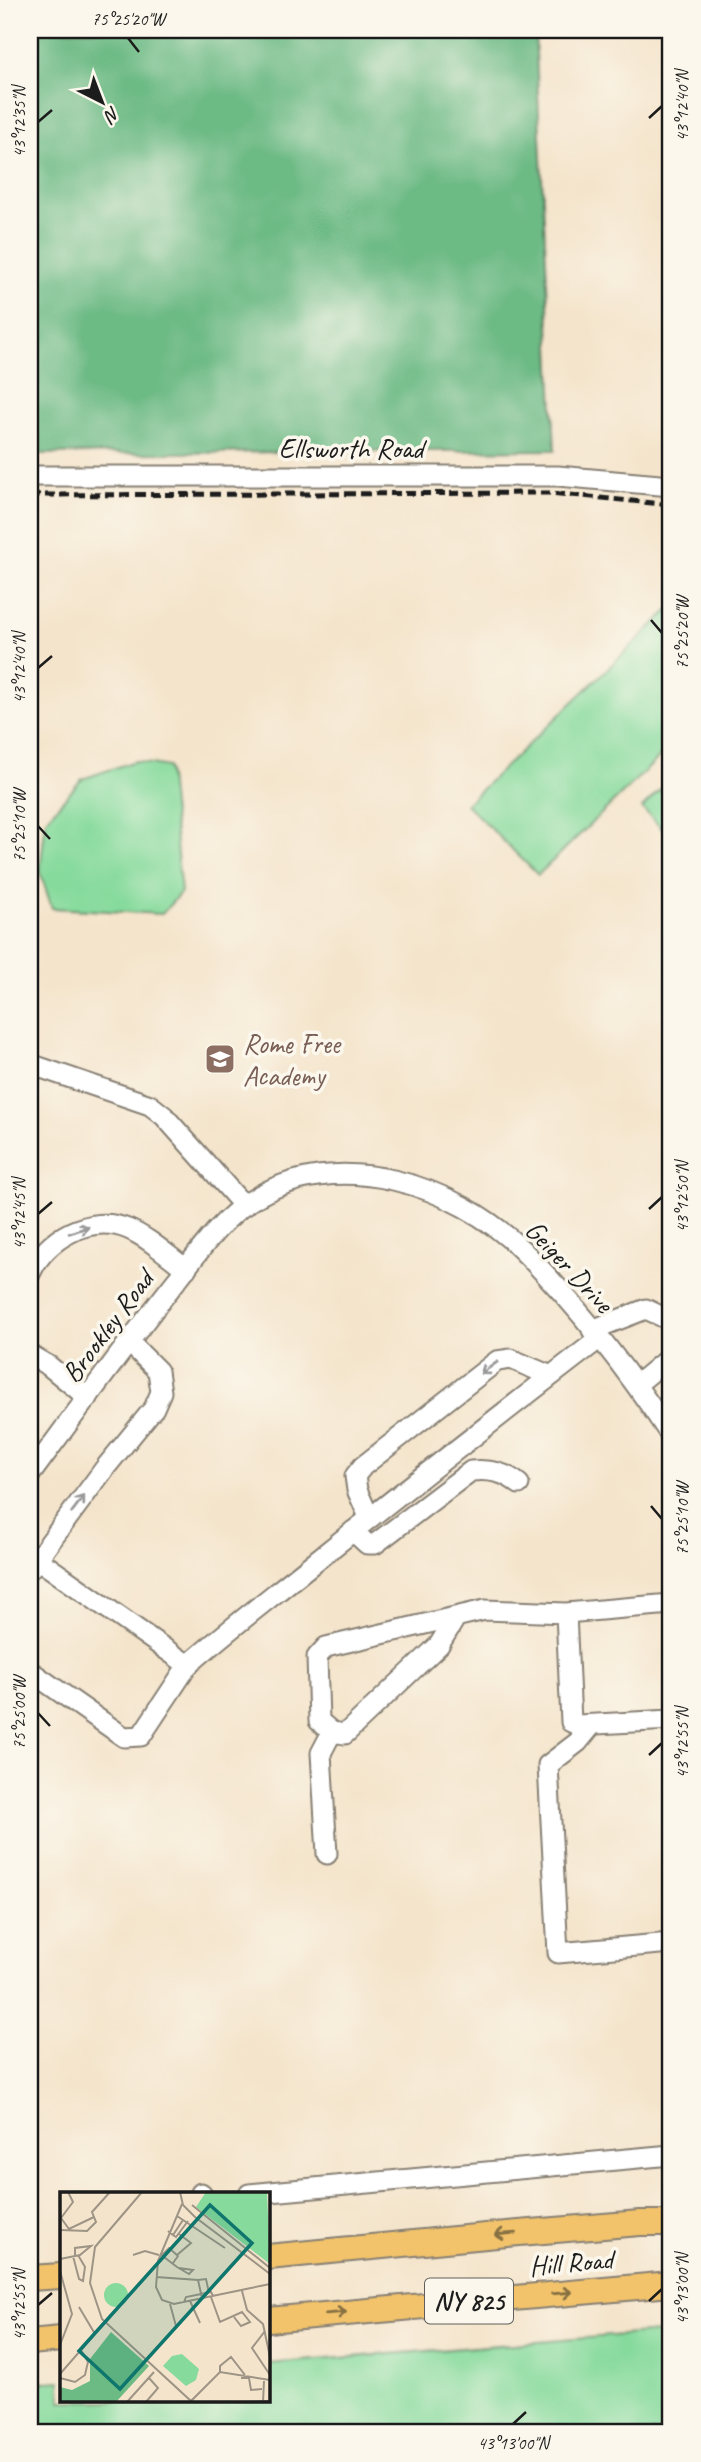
<svg xmlns="http://www.w3.org/2000/svg" width="701" height="2462" viewBox="0 0 701 2462" font-family="Caveat,sans-serif">
<style>
.green{fill:#86da9c;stroke:#517b5c;stroke-width:2}
.forest{fill:#6cba84;stroke:#446b50;stroke-width:2}
.lines{fill:none;stroke-linecap:round;stroke-linejoin:round}
.minor-casing{stroke:#888074;stroke-width:23}
.major-casing{stroke:#888074;stroke-width:28}
.minor{stroke:#fff;stroke-width:19}
.major{stroke:#f2c36a;stroke-width:24}
.rail{stroke:#1c1c1c;stroke-width:5;stroke-dasharray:10 5;stroke-linecap:butt}
.oneway{stroke:#999}
.oneway2{stroke:#877043}
.ticks{fill:none;stroke:#1c1c1c;stroke-width:2.5}
.labels{text-anchor:middle;stroke-width:7;stroke-linejoin:round;paint-order:stroke}
.shield{fill:#fbf7ec;stroke:#5f5e5a;stroke-width:2}
.shield-label{font-size:26px;font-weight:bold;fill:#1c1c1c}
.street-label{font-size:28px;fill:#1c1c1c;stroke:#fbf7ec}
.education-label{font-size:28px;fill:#785e54;stroke:#fbf7ec;text-anchor:start}
.inset-road{fill:none;stroke:#9e9485;stroke-width:2}
.view{fill:#0f766e;fill-opacity:0.15;stroke:#0f766e;stroke-width:3.5}
.inset-edge{fill:none;stroke:#1c1c1c;stroke-width:3.5}
.neatline{fill:none;stroke:#1c1c1c;stroke-width:2.5}
.ticks-label{font-size:18px;text-anchor:middle;fill:#1c1c1c}
</style>
<rect width="100%" height="100%" fill="#fbf7ec"/>
<filter id="ink" filterUnits="userSpaceOnUse"><feTurbulence type="fractalNoise" baseFrequency=".0143" numOctaves="2"/><feDisplacementMap in="SourceGraphic" scale="14" xChannelSelector="R" yChannelSelector="G"/><feConvolveMatrix kernelMatrix="1 2 1 2 8 2 1 2 1" color-interpolation-filters="sRGB"/></filter>
<filter id="wash" filterUnits="userSpaceOnUse"><feTurbulence type="fractalNoise" baseFrequency=".00686" numOctaves="4" result="noise"/><feDisplacementMap in="SourceGraphic" scale="28" xChannelSelector="R" yChannelSelector="G"/><feGaussianBlur stdDeviation="1.57" result="paint"/><feColorMatrix in="noise" values="0 0 0 0 0 0 0 0 0 0 0 0 0 0 0 0 0 1.4 0 .05"/><feComposite in="paint" operator="in"/></filter>
<g filter="url(#wash)">
<rect width="100%" height="100%" fill="#f4e4cb"/>
<!-- green -->
<path class="green" d="M 671,608 L 671,746 L 538,875 L 466,804 Z
M 135,761 L 168,767 L 181,892 L 162,914 L 52,908 L 40,872 L 46,819 L 82,779 Z
M 671,779 L 671,838 L 642,808 Z
M 671,2331 L 671,2432 L 30,2432 L 30,2383 L 61,2381 L 61,2401 L 268,2401 L 268,2364 Z"/>
<!-- forest -->
<path class="forest" d="M 30,30 L 535,30 L 555,450 L 30,454 Z"/>
</g>
<g filter="url(#ink)">
<g class="lines">
<!-- minor casing -->
<g class="minor-casing">
<path id="minor" d="M 30,476 L 558,476 L 671,486
M 30,1064 L 150,1105 L 164,1116 L 244,1206
M 30,1274 C 45,1239 90,1213 128,1229 C 149,1238 167,1255 186,1269
M 592,1330 L 646,1309 L 671,1321
M 30,1355 L 49,1366 L 88,1398
M 636,1385 L 671,1356
M 30,1475 C 78,1410 126,1344 176,1281 C 199,1252 221,1219 252,1200 C 336,1146 456,1184 523,1251 C 578,1306 628,1371 671,1436
M 369,1517 L 357,1490 L 355,1476 L 363,1466 L 497,1361 L 511,1359 L 551,1376
M 353,1531 L 367,1544 L 375,1544 L 471,1471 C 490,1469 505,1472 519,1484
M 30,1554 L 188,1665 C 230,1628 274,1595 317,1560 C 410,1486 504,1412 599,1339
M 30,1569 L 105,1468 L 154,1408 L 161,1392 L 158,1371 L 129,1342
M 566,1613 L 571,1722 L 578,1725 L 671,1720
M 456,1617 L 439,1645 L 345,1734 L 332,1732 L 319,1721 L 317,1657 L 326,1647 L 485,1610 L 566,1613 L 671,1604
M 30,1671 L 124,1737 L 141,1736 L 188,1665
M 592,1725 L 578,1742 L 548,1765 L 558,1953 L 671,1943
M 327,1854 L 321,1753 L 332,1732
M 201,2193 L 202,2194
M 249,2194 L 671,2155"/>
</g>
<!-- major casing -->
<g class="major-casing">
<path id="major" d="M 268,2257 L 507,2234 L 640,2223 L 671,2223
M 30,2278 L 61,2276
M 268,2320 L 671,2284
M 30,2342 L 61,2339"/>
</g>
<!-- minor -->
<use href="#minor" class="minor"/>
<!-- major -->
<use href="#major" class="major"/>
<!-- rail -->
<path class="rail" d="M 30,495 L 551,493 L 671,505"/>
</g>
<!-- one-way arrows -->
<defs><path id="oneway-shaft" d="M-6 0H5M1.5-3L5.5 0L1.5 3" fill="none" stroke-width="1.6" stroke-linecap="round" stroke-linejoin="round" transform="scale(1.75)"/></defs>
<g class="oneway">
<use href="#oneway-shaft" transform="translate(79 1230) rotate(-19)"/>
<use href="#oneway-shaft" transform="translate(489 1368) rotate(144)"/>
<use href="#oneway-shaft" transform="translate(78 1504) rotate(-53)"/>
</g>
<g class="oneway2">
<use href="#oneway-shaft" transform="translate(505 2234) rotate(175)"/>
<use href="#oneway-shaft" transform="translate(562 2293) rotate(-5)"/>
<use href="#oneway-shaft" transform="translate(336 2313) rotate(-5)"/>
</g>
</g>
<!-- ticks -->
<path class="ticks" d="M 128,38 L 139,52M 649,118 L 662,106M 38,122 L 52,110M 651,620 L 662,633M 38,668 L 52,656M 38,826 L 50,839M 649,1209 L 662,1197M 38,1214 L 52,1202M 651,1506 L 662,1519M 38,1713 L 50,1726M 649,1755 L 662,1743M 649,2301 L 662,2289M 38,2305 L 52,2293M 513,2424 L 526,2412"/>
<!-- icons -->
<defs>
<g id="school-square" transform="scale(1.575)"><rect x="-9" y="-9" width="18" height="18" rx="4" fill="#8d6e63" stroke="#fbf7ec"/><path d="M0-5L7-2L0 1L-7-2ZM-4 1L0 2.5L4 1V4Q0 6-4 4Z" fill="#fff"/></g>
</defs>
<g fill-rule="evenodd">
<use href="#school-square" x="220" y="1059"/>
</g>
<g class="labels">
<!-- shield labels -->
<rect class="shield" x="425" y="2278.5" width="88" height="45" rx="5"/>
<g class="shield-label">
<text x="469" y="2310">NY 825</text>
</g>
<!-- street labels -->
<g class="street-label">
<text x="351" y="458">Ellsworth Road</text>
<text transform="translate(570 1266) rotate(47)" y="10">Geiger Drive</text>
<text transform="translate(107 1326) rotate(-53)" y="10">Brookley Road</text>
<text transform="translate(571 2262) rotate(-5)" y="10">Hill Road</text>
</g>
<!-- education labels -->
<g class="education-label">
<text x="243" y="1053">Rome Free<tspan x="243" dy="32">Academy</tspan></text>
</g>
</g>
<!-- overview -->
<g transform="translate(60 2192)">
<rect width="210" height="210" fill="#f4e4cb"/>
<path d="M 146,0 L 207,0 L 210,72 L 136,15 ZM44 103a12 12 0 1 1 24 0a12 12 0 1 1-24 0ZM 122,162 L 139,177 L 136,188 L 126,194 L 103,174 L 112,164 Z" fill="#86da9c"/>
<path d="M 51,140 L 89,174 L 56,210 L 0,210 L 0,195 L 12,198 L 30,189 L 30,167 Z" fill="#6cba84"/>
<path class="inset-road" d="M 8,0 L 13,10 L 1,26 L 9,37 L 34,25M 82,0 L 35,55 L 30,91 L 42,127 L 131,209 L 160,180 L 210,188M 120,0 L 123,13 L 135,25 L 210,82M 122,12 L 98,69 L 96,95 L 102,108 L 114,112 L 210,92M 132,13 L 210,76M 117,24 L 165,56M 0,38 L 27,39 L 36,30 L 32,20 L 50,0M 108,39 L 113,43 L 123,28M 113,43 L 116,45 L 128,29M 100,62 L 117,75 L 129,82 L 133,78 L 119,76M 73,63 L 85,59 L 99,63M 102,63 L 109,56 L 118,64 L 113,71M 117,63 L 131,51 L 119,42M 13,64 L 19,87 L 23,89 L 25,75 L 18,63M 0,67 L 20,63 L 31,54 L 15,56 L 15,63M 0,79 L 12,122 L 0,153M 96,85 L 138,88 L 142,106M 138,88 L 146,87 L 149,101M 182,99 L 187,118 L 203,132 L 210,165M 151,105 L 160,130 L 182,120 L 190,130 L 181,134 L 174,125M 130,109 L 140,131M 124,110 L 126,105 L 151,100 L 153,104M 110,112 L 116,134M 205,139 L 192,156 L 210,183M 160,180 L 160,174 L 171,165 L 185,183M 0,182 L 35,142 L 19,115M 0,186 L 15,190 L 25,183 L 28,170 L 21,158M 181,186 L 189,186 L 191,198 L 202,197M 67,210 L 94,180M 86,210 L 98,196 L 89,186M 185,210 L 210,209M 203,210 L 204,189"/>
<path class="view" d="M 150,13 L 192,51 L 60,197 L 19,159 Z"/>
<rect width="210" height="210" class="inset-edge"/>
</g>
<!-- margin -->
<rect width="701" height="2462" fill="none" stroke="#fbf7ec" stroke-width="77"/>
<!-- north arrow -->
<g transform="translate(102 102) rotate(138)" stroke="#fbf7ec" stroke-width="5" paint-order="stroke">
<path d="M0-5L12 26L0 18L-12 26Z" fill="#1c1c1c"/>
<text y="-10" font-size="19" font-weight="bold" text-anchor="middle" fill="#1c1c1c">N</text>
</g>
<rect x="38" y="38" width="624" height="2386" class="neatline"/>
<g class="ticks-label">
<text x="128" y="25">75°25'20"W</text>
<text transform="translate(682 106) rotate(-90)" y="6">43°12'40"N</text>
<text transform="translate(19 122) rotate(-90)" y="6">43°12'35"N</text>
<text transform="translate(682 633) rotate(-90)" y="6">75°25'20"W</text>
<text transform="translate(19 668) rotate(-90)" y="6">43°12'40"N</text>
<text transform="translate(19 826) rotate(-90)" y="6">75°25'10"W</text>
<text transform="translate(682 1197) rotate(-90)" y="6">43°12'50"N</text>
<text transform="translate(19 1214) rotate(-90)" y="6">43°12'45"N</text>
<text transform="translate(682 1519) rotate(-90)" y="6">75°25'10"W</text>
<text transform="translate(19 1713) rotate(-90)" y="6">75°25'00"W</text>
<text transform="translate(682 1743) rotate(-90)" y="6">43°12'55"N</text>
<text transform="translate(682 2289) rotate(-90)" y="6">43°13'00"N</text>
<text transform="translate(19 2305) rotate(-90)" y="6">43°12'55"N</text>
<text x="513" y="2449">43°13'00"N</text>
</g>
</svg>
